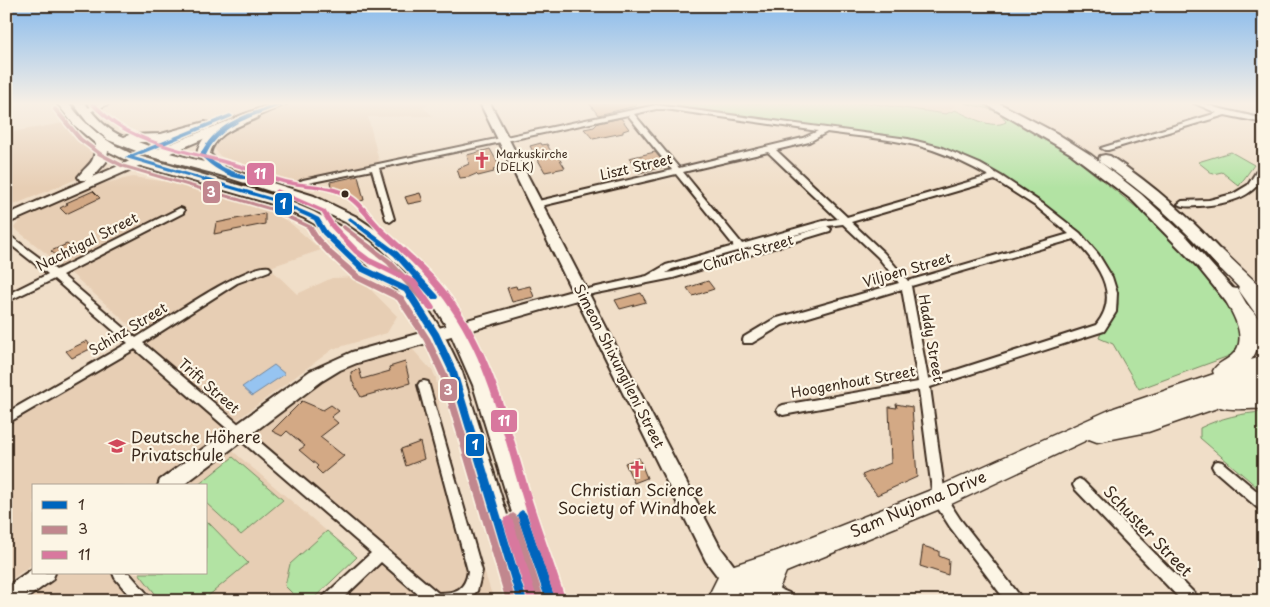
<svg xmlns="http://www.w3.org/2000/svg" width="1270" height="607" viewBox="0 0 1270 607" font-family="'Playpen Sans',sans-serif">
<style>
.built{fill:#e7ceb4}
.green{fill:#b2e3a3;stroke:#768660}
.water{fill:#96c4f1;stroke:#72869d}
.building{fill:#d3a985;stroke:#3b2a1e}
.lines{fill:none;stroke-linecap:round;stroke-linejoin:round}
.street-casing{stroke:#3b2a1e;stroke-width:4}
.secondary-casing{stroke:#3b2a1e;stroke-width:4}
.primary-casing{stroke:#3b2a1e;stroke-width:4}
.highway-casing{stroke:#3b2a1e;stroke-width:3}
.street{fill:#fcf5e5;fill-rule:evenodd}
.secondary{fill:#fcf5e5;fill-rule:evenodd}
.primary{fill:#fcf5e5;fill-rule:evenodd}
.highway{fill:#fcf5e5;fill-rule:evenodd}
.bus-1-casing{stroke:#fcf5e5;stroke-width:3}
.bus-2-casing{stroke:#fcf5e5;stroke-width:3}
.bus-3-casing{stroke:#fcf5e5;stroke-width:3}
.bus-1{fill:#0065bd;fill-rule:evenodd}
.bus-2{fill:#c1878e;fill-rule:evenodd}
.bus-3{fill:#d8789e;fill-rule:evenodd}
.bus-dot{fill:#3b2a1e;stroke:#fcf5e5;stroke-width:2}
.labels{text-anchor:middle;stroke-width:4.5;stroke-linejoin:round;paint-order:stroke}
.far-poi-label{font-size:11px;fill:#3b2a1e;stroke:#fcf5e5;text-anchor:start}
.street-label{font-size:14px;fill:#3b2a1e;stroke:#fcf5e5}
.near-poi-label{font-size:16px;fill:#3b2a1e;stroke:#fcf5e5;text-anchor:start}
.near-street-label{font-size:16px;fill:#3b2a1e;stroke:#fcf5e5}
.line-badge{stroke:#fcf5e5;stroke-width:2}
.badge-label{font-size:14px;text-anchor:middle;font-weight:bold;fill:#fff}
</style>
<rect width="100%" height="100%" fill="#f0dec8"/>
<filter id="ink" filterUnits="userSpaceOnUse"><feTurbulence type="fractalNoise" baseFrequency=".02" numOctaves="2"/><feDisplacementMap in="SourceGraphic" scale="10" xChannelSelector="R" yChannelSelector="G"/><feConvolveMatrix kernelMatrix="1 2 1 2 8 2 1 2 1" color-interpolation-filters="sRGB"/></filter>
<g filter="url(#ink)">
<!-- built -->
<path class="built" d="M 288,103 L 429,103 L 424,108 L 433,116 L 368,117 L 380,165 L 294,184 L 220,156 L 214,148 L 223,136 L 237,126 Z
M 868,103 L 957,103 L 947,114 Z
M 64,123 L 94,146 L 92,164 L 84,176 L 6,208 L 6,133 Z
M 133,177 L 212,188 L 259,206 L 289,222 L 321,250 L 249,274 L 144,338 L 66,269 L 14,228 L 20,220 L 100,184 Z
M 274,272 L 297,294 L 332,278 L 358,277 L 397,316 L 387,333 L 333,349 L 215,436 L 357,557 L 311,601 L 157,601 L 133,573 L 206,573 L 206,486 L 34,486 L 34,563 L 6,583 L 6,426 L 246,279 Z
M 407,343 L 433,372 L 436,378 L 445,460 L 474,540 L 494,601 L 329,601 L 380,553 L 240,433 L 316,376 Z
M 45,573 L 120,573 L 144,601 L 6,601 Z"/>
<!-- green -->
<path class="green" d="M 675,103 L 868,103 L 946,114 L 955,110 C 969,116 991,130 1006,122 C 1001,108 977,107 965,103 L 985,103 L 1055,143 L 1160,226 L 1204,275 L 1237,317 L 1243,334 L 1237,353 L 1139,389 L 1113,344 L 1099,338 C 1103,324 1119,320 1118,303 C 1117,282 1105,260 1092,245 C 1080,230 1063,219 1048,208 C 1022,190 996,171 967,158 C 943,148 919,142 894,137 L 682,107 Z
M 1231,152 L 1254,165 L 1239,186 L 1222,172 L 1213,174 L 1198,162 Z
M 1264,412 L 1264,493 L 1200,438 L 1200,428 C 1220,418 1242,413 1264,412 Z
M 233,457 L 283,500 L 241,535 L 206,503 L 206,486 L 197,486 Z
M 206,520 L 248,563 L 202,601 L 161,601 L 139,573 L 206,573 Z
M 327,531 L 357,557 L 311,601 L 300,601 L 285,586 L 290,564 Z"/>
<!-- water -->
<path class="water" d="M 274,365 L 285,374 L 252,396 L 242,387 Z"/>
<!-- building -->
<path class="building" d="M 589,103 L 636,103 L 636,106 L 598,115 Z
M 621,118 L 629,129 L 623,131 L 623,133 L 593,139 L 584,129 L 594,127 L 598,123 Z
M 541,143 L 542,145 L 547,144 L 552,154 L 556,153 L 565,168 L 545,172 L 530,146 Z
M 490,149 L 500,167 L 493,169 L 494,172 L 478,176 L 476,174 L 469,177 L 460,178 L 457,169 L 469,164 L 467,155 Z
M 655,152 L 667,166 L 639,173 L 629,158 Z
M 358,176 L 364,200 L 357,202 L 354,197 L 350,197 L 349,190 L 339,192 L 338,188 L 332,190 L 330,182 Z
M 93,191 L 100,198 L 66,214 L 60,208 L 68,204 L 66,203 Z
M 420,193 L 423,201 L 408,204 L 405,197 Z
M 265,213 L 265,224 L 214,234 L 216,223 Z
M 67,244 L 76,252 L 61,260 L 51,251 Z
M 708,281 L 714,289 L 693,296 L 687,288 Z
M 516,286 L 517,289 L 530,286 L 534,297 L 512,302 L 507,288 Z
M 641,293 L 646,302 L 620,309 L 615,300 Z
M 87,341 L 92,348 L 72,358 L 66,351 Z
M 405,362 L 410,383 L 361,397 L 352,381 L 351,372 L 359,369 L 362,379 L 390,371 L 389,367 Z
M 302,401 L 323,410 L 331,405 L 339,411 L 331,417 L 338,423 L 320,437 L 344,456 L 322,474 L 316,468 L 318,466 L 299,450 L 305,446 L 287,431 L 282,436 L 272,431 Z
M 896,404 L 912,407 L 917,477 L 877,495 L 862,475 L 891,463 L 889,407 L 897,408 Z
M 420,442 L 424,459 L 406,466 L 401,449 Z
M 639,458 L 647,478 L 634,483 L 625,463 Z
M 923,546 L 939,551 L 939,556 L 949,560 L 948,575 L 920,566 Z"/>
<g class="lines">
<!-- street casing -->
<g class="street-casing">
<path id="street" d="M 100,103 L 111,103 L 87,113 L 80,111 Z
M 1194,103 L 1204,103 L 1217,108 L 1264,119 L 1264,123 L 1225,115 L 1108,150 L 1105,150 L 1101,148 L 1217,113 Z
M 656,105 L 908,139 L 940,147 L 980,164 L 1001,176 L 1043,204 L 1080,233 L 1098,254 L 1112,277 L 1117,293 L 1116,312 L 1104,331 L 930,387 L 945,496 L 960,519 L 1020,596 L 1022,601 L 1006,601 L 950,527 L 934,502 L 933,498 L 919,390 L 783,415 L 779,413 L 777,410 L 779,407 L 783,405 L 918,382 L 902,289 L 782,325 L 752,343 L 744,343 L 743,340 L 744,337 L 774,319 L 899,283 L 878,257 L 843,224 L 827,226 L 831,229 L 830,231 L 673,278 L 582,296 L 577,293 L 579,291 L 647,276 L 666,265 L 734,246 L 676,174 L 537,207 L 534,206 L 533,204 L 534,202 L 672,170 L 628,115 L 379,168 L 394,219 L 390,222 L 386,219 L 372,170 L 303,184 L 299,182 L 303,180 ZM 656,109 L 665,109 L 818,131 L 803,138 L 679,168 L 634,114 ZM 827,132 C 862,137 899,139 933,150 C 953,157 971,166 989,176 L 847,217 L 776,150 L 809,142 ZM 768,152 L 838,219 L 823,221 L 742,244 L 683,172 ZM 995,180 L 1037,207 L 1069,234 L 908,281 L 884,253 L 851,222 ZM 827,226 L 673,272 L 666,273 L 672,269 ZM 1074,239 C 1096,262 1122,294 1096,325 L 928,379 L 911,286 Z
M 1261,164 L 1264,164 C 1264,197 1227,204 1200,206 C 1193,206 1183,208 1178,204 L 1182,201 L 1209,200 L 1233,194 L 1248,185 Z
M 180,208 L 183,209 L 184,211 L 183,213 L 62,275 L 136,338 C 159,324 248,262 269,267 L 271,269 L 269,271 L 237,283 L 143,343 L 438,593 C 456,593 465,590 468,571 L 418,385 L 420,382 L 424,381 L 428,382 L 482,571 L 477,591 L 468,600 L 426,601 L 381,562 L 340,601 L 322,601 L 324,596 L 371,553 L 135,349 L 6,424 L 6,413 L 128,343 L 54,279 L 6,302 L 6,295 L 48,274 L 6,241 L 6,233 L 56,270 Z
M 1218,461 L 1222,462 L 1264,497 L 1264,511 L 1259,509 L 1214,470 L 1212,466 L 1214,462 Z
M 1079,479 L 1083,481 L 1197,596 L 1199,601 L 1182,601 L 1075,489 L 1073,485 L 1075,481 Z
M 113,573 L 129,573 L 149,596 L 151,601 L 134,601 L 115,578 Z"/>
</g>
<!-- secondary casing -->
<g class="secondary-casing">
<path id="secondary" d="M 273,103 L 288,103 L 161,157 L 153,157 L 151,154 L 153,151 Z
M 480,103 L 490,103 L 720,547 L 738,571 L 789,593 L 792,601 L 757,601 L 724,585 L 706,561 L 577,300 L 357,363 L 340,370 L 322,381 L 182,486 L 158,486 L 160,480 L 310,371 L 352,352 L 572,291 Z
M 139,157 L 145,161 L 143,164 L 6,224 L 6,215 Z
M 34,568 L 34,573 L 55,573 L 52,580 L 23,601 L 6,601 L 6,587 Z"/>
</g>
<!-- primary casing -->
<g class="primary-casing">
<path id="primary" d="M 57,103 L 69,103 C 85,126 106,142 132,154 L 279,197 L 314,212 L 339,226 L 413,286 L 442,331 L 462,372 L 534,601 L 510,601 L 444,372 L 428,337 L 401,294 L 329,232 L 304,218 L 269,203 L 134,164 L 108,151 L 106,162 L 90,180 L 80,180 L 78,177 C 91,160 93,167 96,144 L 74,125 Z
M 73,103 L 85,103 C 95,117 108,131 124,137 L 129,135 L 161,134 L 205,122 L 209,123 L 211,126 L 209,129 L 161,142 L 138,142 L 162,151 L 204,162 L 197,155 C 198,148 200,143 205,137 C 213,129 246,110 257,112 L 259,115 L 257,118 C 240,126 214,133 210,154 L 225,168 L 314,196 L 355,216 L 382,234 L 418,266 L 445,297 L 465,329 L 491,385 L 562,601 L 539,601 L 473,385 L 449,330 L 433,305 L 408,274 L 372,240 L 345,222 L 304,202 L 220,175 L 152,157 L 108,140 L 87,122 Z
M 984,103 L 999,103 L 1056,133 L 1091,155 L 1141,194 L 1187,237 L 1250,308 L 1264,325 L 1264,343 L 1258,341 L 1198,267 L 1132,200 L 1070,153 Z
M 1105,155 L 1110,156 C 1155,186 1194,221 1230,261 L 1233,265 L 1230,269 L 1225,270 L 1220,269 C 1184,228 1145,192 1100,162 L 1099,159 L 1100,156 Z
M 1246,283 C 1263,288 1264,305 1264,319 L 1258,317 L 1238,289 L 1240,285 Z"/>
</g>
<!-- highway casing -->
<g class="highway-casing">
<path id="highway" d="M 1216,248 L 1222,250 L 1264,290 L 1264,308 L 1257,306 L 1210,258 L 1207,254 L 1210,250 Z
M 1231,288 L 1238,289 C 1250,311 1269,337 1251,360 L 1264,356 L 1264,389 L 1258,391 L 1264,391 L 1264,409 C 1251,408 1231,411 1220,407 L 1148,432 L 1097,442 L 1089,439 L 947,506 L 786,572 L 774,601 L 748,601 L 755,583 L 740,588 L 733,601 L 706,601 L 722,569 L 777,551 L 931,490 L 1114,408 L 1214,374 L 1213,371 C 1217,363 1224,362 1231,356 C 1251,340 1231,311 1222,294 L 1224,289 Z"/>
</g>
<!-- street -->
<use href="#street" class="street"/>
<!-- secondary -->
<use href="#secondary" class="secondary"/>
<!-- primary -->
<use href="#primary" class="primary"/>
<!-- highway -->
<use href="#highway" class="highway"/>
<!-- bus-1 casing -->
<g class="bus-1-casing">
<path id="bus-1" d="M 278,103 L 286,103 C 279,107 271,109 264,112 C 239,121 218,130 206,155 L 214,162 L 225,168 L 247,177 L 247,179 C 231,180 211,167 200,155 C 216,122 246,115 278,103 Z
M 230,114 L 233,116 L 232,117 L 134,157 L 276,199 L 311,214 L 319,218 L 327,231 L 366,267 L 410,288 L 439,333 L 457,372 L 527,601 L 517,601 L 449,372 L 432,336 L 404,292 L 360,271 L 322,234 L 314,220 L 272,201 L 126,158 L 125,157 Z
M 350,217 L 398,252 L 438,295 L 439,297 L 438,299 L 432,299 L 394,256 L 348,220 L 347,219 L 348,218 Z
M 522,510 L 525,512 L 527,515 L 556,601 L 546,601 L 517,515 L 519,512 Z"/>
</g>
<!-- bus-2 casing -->
<g class="bus-2-casing">
<path id="bus-2" d="M 55,107 L 57,108 L 82,138 L 102,153 L 125,165 L 273,208 L 312,226 L 319,237 L 332,251 L 360,275 L 403,296 L 430,338 L 448,376 L 516,601 L 506,601 L 440,376 L 424,341 L 397,300 L 354,279 L 328,255 L 314,240 L 307,228 L 269,210 L 121,167 L 98,155 L 78,140 L 53,110 L 53,108 Z
M 344,225 L 391,260 L 430,301 L 431,303 L 430,305 L 424,305 L 387,264 L 342,228 L 341,227 Z
M 513,513 L 516,515 L 518,518 L 545,601 L 535,601 L 508,518 L 510,515 Z"/>
</g>
<!-- bus-3 casing -->
<g class="bus-3-casing">
<path id="bus-3" d="M 89,103 L 95,103 C 104,112 113,121 124,127 C 158,146 199,153 236,163 C 253,168 269,176 286,180 C 302,184 319,184 335,188 C 361,195 367,213 386,231 C 411,254 437,276 456,304 C 494,359 509,424 528,487 C 539,524 553,561 565,598 L 564,601 L 556,601 L 555,598 C 542,561 530,524 519,487 C 501,426 487,361 450,308 C 431,279 406,257 381,234 C 364,217 355,197 330,191 C 316,187 300,187 286,184 C 267,179 250,171 232,166 C 181,151 126,144 89,103 Z
M 277,189 L 325,210 L 335,225 L 358,249 L 370,258 L 416,280 L 434,306 L 435,308 L 434,310 L 428,310 L 410,284 L 366,262 L 354,253 L 330,227 L 321,212 L 275,192 L 274,191 Z
M 508,516 L 511,518 L 513,521 L 537,598 L 536,601 L 528,601 L 527,598 L 503,521 L 505,518 Z"/>
</g>
<!-- bus-1 -->
<use href="#bus-1" class="bus-1"/>
<!-- bus-2 -->
<use href="#bus-2" class="bus-2"/>
<!-- bus-3 -->
<use href="#bus-3" class="bus-3"/>
</g>
</g>
<!-- sky -->
<linearGradient id="sky" x2="0" y2="1"><stop stop-color="#87baec"/><stop offset="0.55" stop-color="#f8f0e6"/><stop offset="1" stop-color="#f8f0e6" stop-opacity="0"/></linearGradient>
<rect width="1270" height="188" fill="url(#sky)"/>
<!-- icons -->
<defs>
<g id="church-bare" transform="scale(1.35)"><path d="M-1.2-6h2.4v3.5h3.3v2.4h-3.3V6h-2.4V-.1h-3.3v-2.4h3.3Z" fill="#d1495b" stroke="#fcf5e5" stroke-width="2.5" paint-order="stroke"/></g>
<g id="school-bare" transform="scale(1.35)"><path d="M0-5L7-2L0 1L-7-2ZM-4 1L0 2.5L4 1V4Q0 6-4 4Z" fill="#d1495b" stroke="#fcf5e5" stroke-width="2.5" paint-order="stroke"/></g>
</defs>
<g fill-rule="evenodd">
<use href="#church-bare" x="482" y="160"/>
<use href="#school-bare" x="117" y="446"/>
<use href="#church-bare" x="637" y="469"/>
</g>
<!-- markers -->
<circle class="bus-dot" cx="345" cy="194" r="4.5"/>
<g class="labels">
<!-- far-poi labels -->
<g class="far-poi-label">
<text x="496" y="158">Markuskirche<tspan x="496" dy="13">(DELK)</tspan></text>
</g>
<!-- street labels -->
<g class="street-label">
<text transform="translate(636 167) rotate(-13)" y="5">Liszt Street</text>
<text transform="translate(87 242) rotate(-27)" y="5">Nachtigal Street</text>
<text transform="translate(748 253) rotate(-17)" y="5">Church Street</text>
<text transform="translate(907 270) rotate(-16)" y="5">Viljoen Street</text>
<text transform="translate(128 329) rotate(-31)" y="5">Schinz Street</text>
<text transform="translate(931 338) rotate(80)" y="5">Haddy Street</text>
<text transform="translate(619 366) rotate(63)" y="5">Simeon Shixungileni Street</text>
<text transform="translate(853 382) rotate(-10)" y="5">Hoogenhout Street</text>
<text transform="translate(209 386) rotate(41)" y="5">Trift Street</text>
</g>
<!-- near-poi labels -->
<g class="near-poi-label">
<text x="131" y="443">Deutsche Höhere<tspan x="131" dy="18">Privatschule</tspan></text>
<text x="637" y="496" text-anchor="middle">Christian Science<tspan x="637" dy="18">Society of Windhoek</tspan></text>
</g>
<!-- near-street labels -->
<g class="near-street-label">
<text transform="translate(918 504) rotate(-23)" y="6">Sam Nujoma Drive</text>
<text transform="translate(1148 531) rotate(46)" y="6">Schuster Street</text>
</g>
</g>
<g class="line-badge">
<rect x="246" y="162" width="29" height="24" rx="5" fill="#d8789e"/>
<rect x="202" y="180" width="19" height="24" rx="5" fill="#c1878e"/>
<rect x="274" y="192" width="19" height="24" rx="5" fill="#0065bd"/>
<rect x="439" y="378" width="19" height="24" rx="5" fill="#c1878e"/>
<rect x="490" y="409" width="28" height="24" rx="5" fill="#d8789e"/>
<rect x="465" y="433" width="20" height="24" rx="5" fill="#0065bd"/>
</g>
<g class="badge-label">
<text x="260" y="179">11</text>
<text x="211" y="197">3</text>
<text x="283" y="209">1</text>
<text x="448" y="395">3</text>
<text x="504" y="426">11</text>
<text x="475" y="450">1</text>
</g>
<!-- margin -->
<rect width="1270" height="607" fill="none" stroke="#fcf5e5" stroke-width="25"/>
<rect x="12" y="12" width="1245" height="582" fill="none" stroke="#3b2a1e" stroke-width="2" filter="url(#ink)"/>
<!-- legend -->
<rect x="32" y="484" width="175" height="90" fill="#fcf5e5" stroke="#afa495"/>
<rect x="42" y="501" width="25" height="8" fill="#0065bd" stroke="#afa495"/>
<text x="78" y="510" font-size="15" fill="#3b2a1e">1</text>
<rect x="42" y="526" width="25" height="8" fill="#c1878e" stroke="#afa495"/>
<text x="78" y="534" font-size="15" fill="#3b2a1e">3</text>
<rect x="42" y="551" width="25" height="8" fill="#d8789e" stroke="#afa495"/>
<text x="78" y="560" font-size="15" fill="#3b2a1e">11</text>
</svg>
